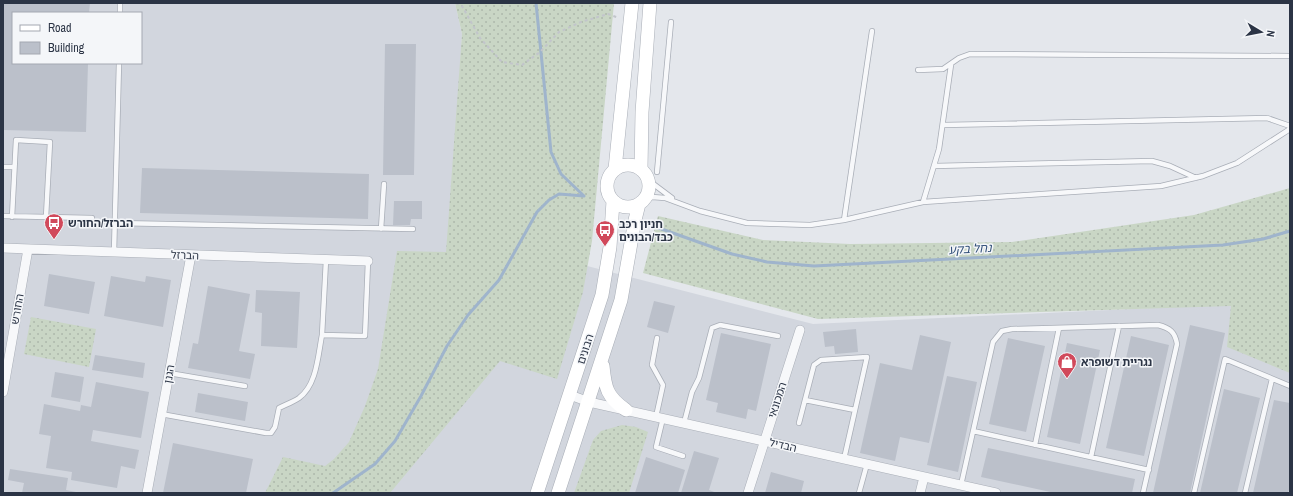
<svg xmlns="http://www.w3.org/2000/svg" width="1293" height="496" viewBox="0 0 1293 496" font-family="'Archivo Narrow','Noto Sans Hebrew',sans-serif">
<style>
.built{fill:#d2d6de;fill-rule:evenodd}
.grass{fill:url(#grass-dots)}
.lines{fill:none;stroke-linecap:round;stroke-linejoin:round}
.stream{stroke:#9fb4cc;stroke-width:3}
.building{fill:#bbc0ca}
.lane-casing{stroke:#a9aeb7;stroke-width:6}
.street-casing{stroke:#a9aeb7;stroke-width:10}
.secondary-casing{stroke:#a9aeb7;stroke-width:14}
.path{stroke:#c2c5cb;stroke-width:2;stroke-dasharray:3 3;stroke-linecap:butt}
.lane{stroke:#f7f8fa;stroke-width:4.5}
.street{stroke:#f7f8fa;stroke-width:9}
.secondary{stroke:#fff;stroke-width:13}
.labels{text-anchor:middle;stroke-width:3;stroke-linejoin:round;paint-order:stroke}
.poi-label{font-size:11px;font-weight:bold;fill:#2b3445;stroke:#f4f6f9;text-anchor:start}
.street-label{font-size:11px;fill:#2b3445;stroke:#f4f6f9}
.water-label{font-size:12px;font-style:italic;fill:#34527a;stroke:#f4f6f9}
</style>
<defs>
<pattern id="grass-dots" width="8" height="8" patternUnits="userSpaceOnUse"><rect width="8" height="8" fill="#c9d6c5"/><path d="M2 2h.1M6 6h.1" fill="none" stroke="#adb8ab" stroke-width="1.8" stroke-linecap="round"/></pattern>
</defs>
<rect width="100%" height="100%" fill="#e4e7ec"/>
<!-- built -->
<path class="built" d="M 3,3 L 455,3 L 462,34 L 451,231 L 813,324 L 1256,303 L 1290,296 L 1290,493 L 3,493 ZM 13,13 L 141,13 L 141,63 L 13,63 Z"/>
<!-- grass -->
<path class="grass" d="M 455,3 L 614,3 L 592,241 L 583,292 L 557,379 L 500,361 L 390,493 L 265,493 L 283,457 L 325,466 L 334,459 L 349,442 L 365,406 L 378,369 L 397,251 L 446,252 L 462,34 Z
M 1290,188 L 1290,373 L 1227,347 L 1231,306 L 818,319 L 643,273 L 658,216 L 763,240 L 850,244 L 1012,242 L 1194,215 Z
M 31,317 L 96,329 L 89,367 L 24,354 Z
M 622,425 L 636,427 L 648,432 L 629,493 L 574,493 L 593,440 L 601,431 Z"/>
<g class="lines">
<!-- stream -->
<path class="stream" d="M 536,3 L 551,152 L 561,174 L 584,196
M 656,227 L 732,254 L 767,262 L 814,266 L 1223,245 L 1263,239 L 1290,231
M 333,493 L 375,464 L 395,441 L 421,396 L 447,346 L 468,315 L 499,280 L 537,212 L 549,200 L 559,194 L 584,196"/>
</g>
<!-- building -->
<path class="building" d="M 3,3 L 90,3 L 89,13 L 13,13 L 13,63 L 88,63 L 86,132 L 3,130 Z
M 385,44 L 416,44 L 414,175 L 383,175 Z
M 142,168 L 369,174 L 368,219 L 140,213 Z
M 394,201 L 422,201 L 422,219 L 411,219 L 410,225 L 393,225 Z
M 49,274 L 95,282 L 89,314 L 44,306 Z
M 111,276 L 145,282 L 146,276 L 171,280 L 163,327 L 104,316 Z
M 208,286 L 250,294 L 239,351 L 255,354 L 250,379 L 188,368 L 193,343 L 198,344 Z
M 256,290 L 300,292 L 297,348 L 261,346 L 262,313 L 255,312 Z
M 654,301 L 675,306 L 668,333 L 647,327 Z
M 1190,325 L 1225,333 L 1190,493 L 1153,493 Z
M 856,329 L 858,352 L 835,354 L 834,346 L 825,347 L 823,332 Z
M 721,333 L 771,344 L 756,411 L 748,409 L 746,419 L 716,412 L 718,403 L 706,400 Z
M 920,335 L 951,342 L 929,443 L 900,437 L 895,461 L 860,453 L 880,363 L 912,370 Z
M 1131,336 L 1169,345 L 1144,456 L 1106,448 Z
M 1008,338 L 1045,346 L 1026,432 L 989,424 Z
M 1067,343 L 1100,350 L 1080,444 L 1047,437 Z
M 95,355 L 145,363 L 143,378 L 92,370 Z
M 55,372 L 84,377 L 80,402 L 51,397 Z
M 947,376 L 977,382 L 958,472 L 927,465 Z
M 96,382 L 149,392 L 141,438 L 93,430 L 91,441 L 139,450 L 135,469 L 121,466 L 117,488 L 71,480 L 72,472 L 46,468 L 51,436 L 39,434 L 44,404 L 80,411 L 81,405 L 91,407 Z
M 1224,389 L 1260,398 L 1237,493 L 1200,493 Z
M 198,393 L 248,402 L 245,421 L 195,412 Z
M 1274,400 L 1290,403 L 1290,487 L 1288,493 L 1253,493 Z
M 173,443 L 253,459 L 246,493 L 163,493 Z
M 988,448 L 1135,479 L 1132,493 L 1055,493 L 981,477 Z
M 694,451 L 719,458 L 709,490 L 717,493 L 681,493 Z
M 646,457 L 685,470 L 678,493 L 635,493 Z
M 10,469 L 68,478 L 66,490 L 81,493 L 22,493 L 24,483 L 8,480 Z
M 771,472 L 804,481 L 801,493 L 765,493 Z"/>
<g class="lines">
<!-- lane casing -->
<g class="lane-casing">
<path id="lane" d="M 120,13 L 120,3
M 918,70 L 943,69 L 959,58 L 970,54 L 1290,56
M 943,125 L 1267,118 L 1290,126
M 934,166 L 1152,161 L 1170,166 L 1196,178
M 3,167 L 14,167
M 657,172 L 671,22
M 648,180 L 672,198
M 644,199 L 652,197 L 665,198 L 700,211 L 747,223 L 810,225 L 844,220 L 923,202 L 1161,186 L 1203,176 L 1237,163 L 1290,129
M 923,202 L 939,149 L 951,65
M 3,216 L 92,218
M 12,217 L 16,140 L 50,142 L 46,217
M 844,220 L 872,31
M 115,223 L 413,229
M 381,229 L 384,184
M 114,252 L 119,63
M 326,260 L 322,335 L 365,336 L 368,261
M 169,373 L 245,386
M 805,400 L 855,410
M 161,414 L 266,433 L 271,433 L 275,427 L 279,408 C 285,405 293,402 299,398 C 317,385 318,355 322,335
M 656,417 L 663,385 L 652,365 L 657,338
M 663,418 L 656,447 L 683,456
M 684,423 L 692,392 L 699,378 L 712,328 L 720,325 L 778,336
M 799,423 L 814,365 L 821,360 L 867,357 L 844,459
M 973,431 L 1149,470
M 1035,445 L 1059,328
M 1091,457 L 1119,326
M 961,485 L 993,342 L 1002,331 L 1012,329 L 1158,325 C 1170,328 1175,332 1177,344 L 1143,493
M 859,493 L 867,464
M 1194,493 L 1225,359 L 1290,386
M 1245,493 L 1272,379"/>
</g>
<!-- street casing -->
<g class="street-casing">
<path id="street" d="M 3,248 L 368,261
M 3,392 L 28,249
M 570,395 L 589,402 L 996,493
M 147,493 L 191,255
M 748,493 L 800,330
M 920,493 L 924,477"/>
</g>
<!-- secondary casing -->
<g class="secondary-casing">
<path id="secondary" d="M607 186a21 21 0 1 1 42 0a21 21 0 1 1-42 0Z
M 615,169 L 632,3
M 641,169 L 642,112 L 650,3
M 603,366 C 605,388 607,397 626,410
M 537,493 L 602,295 L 610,247 L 613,201
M 558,493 L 621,300 L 635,220 L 639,204"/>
</g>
<!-- path -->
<path class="path" d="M 456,3 L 462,6 L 480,38 L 502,62 L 522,65 L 540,52 L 559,32 L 581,22 L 608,14 L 619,18"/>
<!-- lane -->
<use href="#lane" class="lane"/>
<!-- street -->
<use href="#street" class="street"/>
<!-- secondary -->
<use href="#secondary" class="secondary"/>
</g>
<!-- icons -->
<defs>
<g id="bus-pin" transform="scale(1)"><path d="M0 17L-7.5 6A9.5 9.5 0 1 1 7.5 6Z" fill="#d1495b" stroke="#f4f6f9"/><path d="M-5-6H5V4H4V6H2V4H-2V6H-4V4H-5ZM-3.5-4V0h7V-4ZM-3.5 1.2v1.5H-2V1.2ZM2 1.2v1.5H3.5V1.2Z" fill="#fff"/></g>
<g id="shop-pin" transform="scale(1)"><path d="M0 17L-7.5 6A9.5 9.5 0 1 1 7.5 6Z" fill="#d1495b" stroke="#f4f6f9"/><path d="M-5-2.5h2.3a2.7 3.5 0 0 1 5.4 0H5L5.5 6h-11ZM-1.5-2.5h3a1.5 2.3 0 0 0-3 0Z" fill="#fff"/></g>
</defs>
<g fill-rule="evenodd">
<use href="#bus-pin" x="54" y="223"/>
<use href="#bus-pin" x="605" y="230"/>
<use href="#shop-pin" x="1067" y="362"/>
</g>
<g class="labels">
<!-- poi labels -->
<g class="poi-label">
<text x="68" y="227">הברזל/החורש</text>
<text x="619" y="228">חניון רכב<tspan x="619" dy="13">כבד/הבונים</tspan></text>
<text x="1081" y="366">נגריית דשופרא</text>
</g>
<!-- street labels -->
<g class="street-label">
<text transform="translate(185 255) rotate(2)" y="4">הברזל</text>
<text transform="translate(17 309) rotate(-80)" y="4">החורש</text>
<text transform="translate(585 349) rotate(-72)" y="4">הבונים</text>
<text transform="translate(169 374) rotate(-80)" y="4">הגנן</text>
<text transform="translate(777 400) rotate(-72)" y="4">המכונאי</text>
<text transform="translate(783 445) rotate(13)" y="4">הבדיל</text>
</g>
<!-- water labels -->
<g class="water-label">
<text transform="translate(970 249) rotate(-3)" y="4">נחל בקע</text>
</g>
</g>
<!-- border -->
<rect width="1293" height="496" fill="none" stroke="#2b3445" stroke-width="8"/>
<!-- legend -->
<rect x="12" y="12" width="130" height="52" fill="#f4f6f9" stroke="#a4a8b1"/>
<rect x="20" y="25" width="20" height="6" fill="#ffffff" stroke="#a4a8b1"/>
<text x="48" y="32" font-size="12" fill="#2b3445">Road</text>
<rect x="20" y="42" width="20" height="12" fill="#bbc0ca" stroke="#a4a8b1"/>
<text x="48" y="52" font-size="12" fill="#2b3445">Building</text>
<!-- north arrow -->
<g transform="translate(1261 32) rotate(100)" stroke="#f4f6f9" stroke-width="3" paint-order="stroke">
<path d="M0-3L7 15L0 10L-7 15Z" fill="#2b3445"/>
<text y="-6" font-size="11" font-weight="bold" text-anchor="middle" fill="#2b3445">N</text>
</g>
</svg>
